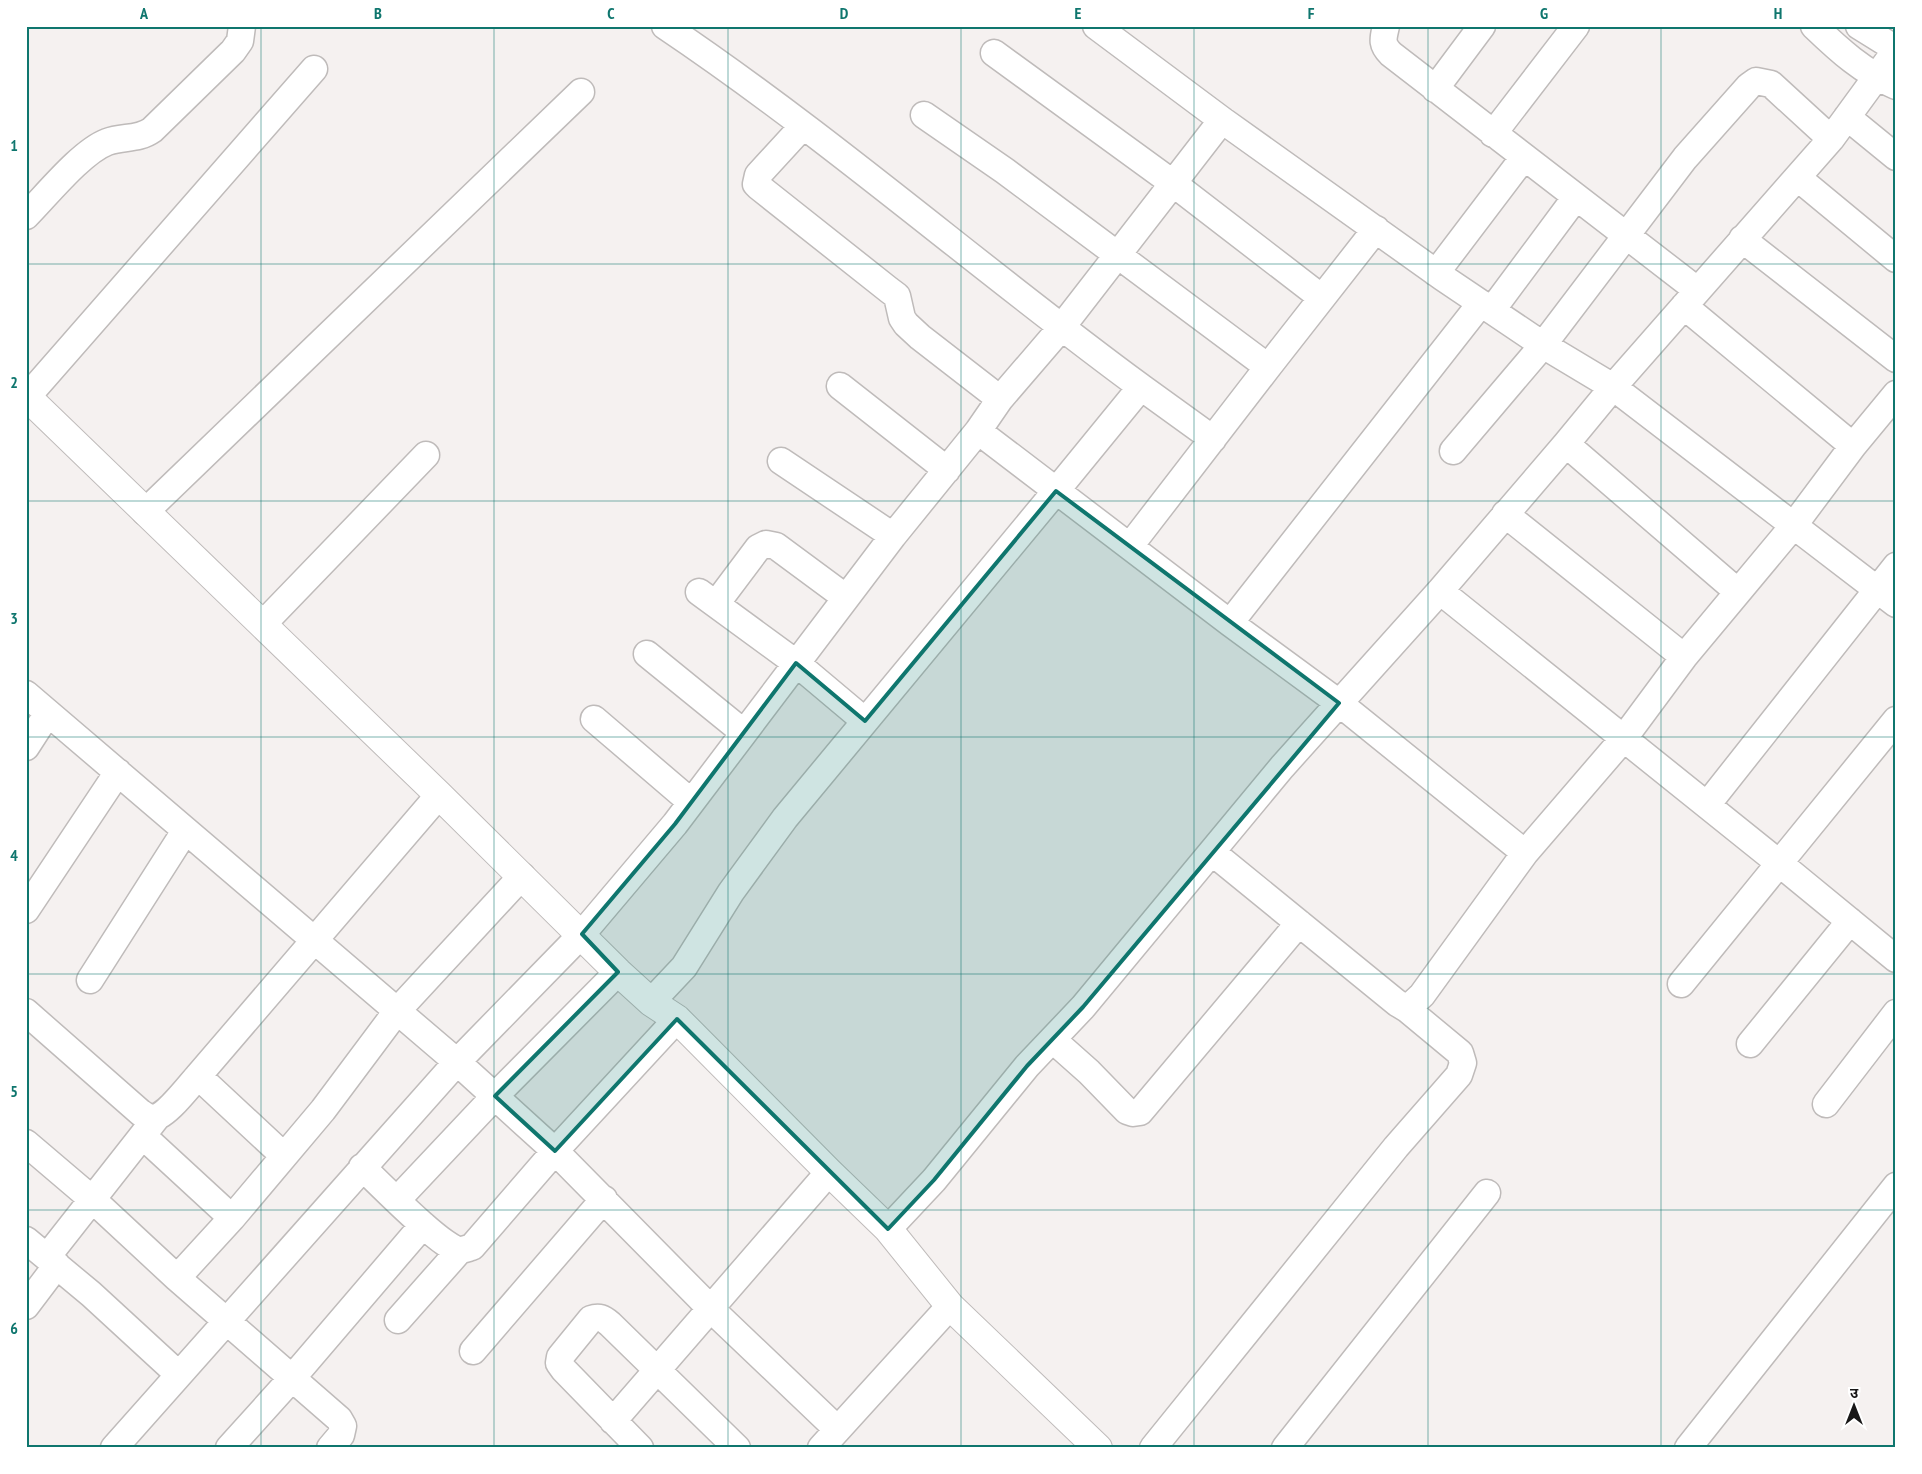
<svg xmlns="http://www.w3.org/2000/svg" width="1922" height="1474" viewBox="0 0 1922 1474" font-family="'PT Sans Narrow','Noto Sans Devanagari',sans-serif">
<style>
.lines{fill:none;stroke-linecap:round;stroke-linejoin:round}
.minor-casing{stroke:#bfbbba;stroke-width:29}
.highway-casing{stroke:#bfbbba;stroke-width:30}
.minor{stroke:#fff;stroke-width:26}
.highway{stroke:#fff;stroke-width:28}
.marked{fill:#0f766e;fill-opacity:0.2;stroke:#0f766e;stroke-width:4;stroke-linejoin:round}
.grid{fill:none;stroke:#0f766e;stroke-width:1;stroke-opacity:0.55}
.neatline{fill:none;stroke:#0f766e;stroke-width:2}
.grid-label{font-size:16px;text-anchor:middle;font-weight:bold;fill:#0f766e}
</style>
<rect width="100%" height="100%" fill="#f5f1f0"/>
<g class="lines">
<!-- minor casing -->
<g class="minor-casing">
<path id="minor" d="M 665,26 C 830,137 980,269 1141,387
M 1096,26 L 1222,120 L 1442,277 L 1543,345 L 1613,387 L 1896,604
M 1386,26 C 1383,39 1381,44 1391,54 L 1697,290
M 1814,26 C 1839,50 1863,72 1896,86
M 1859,26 L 1896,49
M 994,53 L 1174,184 L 1322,298
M 1435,89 L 1482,26
M 924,115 L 1005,171 L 1268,367
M 1847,117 L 1896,157
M 803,126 L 758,175 L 756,184 L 759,187 L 889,290 L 897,296 L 902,318 L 906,324 L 920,337 L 1000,399
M 1493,134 L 1576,26
M 1798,178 L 1896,259
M 26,216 C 46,196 81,152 107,142 C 123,136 138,140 152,130 L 233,51 L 240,41 L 242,26
M 1742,239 L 1896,359
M 1436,273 L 1524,157
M 1684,306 L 1853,446
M 1492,310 L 1576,197
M 840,386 L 947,470
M 27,397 L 314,69
M 978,431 L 1230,623 L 1339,703 L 1525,853 L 1422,995 L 1407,1009 L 1397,1003 L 1213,853
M 1566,444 L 1738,592
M 1453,451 L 1543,345 L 1685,158 L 1749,86 L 1756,81 L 1771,84 L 1831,139
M 781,461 L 893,536
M 145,512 L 581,92
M 1505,514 L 1684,657
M 1130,546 L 1268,367 L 1376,229
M 1440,591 L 1779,863 L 1896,959
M 699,592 L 796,663 L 865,721
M 716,604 L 758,548 L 766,544 L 776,546 L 845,597
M 1230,623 L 1481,303
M 263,624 L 426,455
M 647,654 L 743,732
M 26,694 L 457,1062 L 555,1151 L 711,1309 L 837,1429
M 594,719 L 691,802
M 26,747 L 48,713
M 1707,805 L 1896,566
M 1525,853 L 1624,738 L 1684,657 L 1794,525 L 1853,446 L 1896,394
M 26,910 L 118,772
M 90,980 L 185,831
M 1681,984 L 1896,720
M 651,1002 L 684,967 L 731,892 L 785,818 L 1056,491 L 1141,387 L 1213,439
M 26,1012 L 141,1113 C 145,1115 148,1118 152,1118 C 165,1118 189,1086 198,1076 L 439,795
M 1053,1040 L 1089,1072 L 1127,1111 L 1133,1113 L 1140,1112 L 1299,923
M 1750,1044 L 1850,921
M 198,1076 L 284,1156
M 1826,1104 L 1896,1013
M 143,1136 L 232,1218
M 26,1143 L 93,1200 L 177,1278 L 339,1419 L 343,1426 L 341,1435 L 330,1448
M 362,1167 C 377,1181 445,1251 460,1250 C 464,1250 468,1248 472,1247 L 555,1151 L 677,1019
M 397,1200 L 495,1096 L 618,972
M 888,1229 L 934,1180 L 1027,1066 L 1083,1007 L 1282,767 L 1440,591 L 1566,444 L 1613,387 L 1831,139 L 1896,50
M 26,1240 L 91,1294 L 178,1374
M 47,1257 L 157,1117
M 177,1278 L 232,1218 L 323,1110 L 397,1011 L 522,876
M 26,1306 L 57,1265
M 398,1320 L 460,1250
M 473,1351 L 604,1199
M 613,1421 L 829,1172
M 114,1448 L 457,1062 L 582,934 L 675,824 L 893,536 L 978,431 L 1000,399 L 1061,328 L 1222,120
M 229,1448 L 293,1377 L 423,1225
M 640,1448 L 564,1370 L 559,1363 L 560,1357 L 591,1319 C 599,1316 603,1318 610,1324 L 737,1448
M 821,1448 L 950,1306
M 1153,1448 L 1396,1147 L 1459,1075 L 1463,1063 L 1460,1053 L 1407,1009
M 1285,1448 L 1487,1193
M 1688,1448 L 1896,1186"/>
</g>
<!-- highway casing -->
<g class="highway-casing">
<path id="highway" d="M 26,396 L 439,795 L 618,972 L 651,1002 L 677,1019 L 829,1172 L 888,1229 L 950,1306 L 1098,1448"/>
</g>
<!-- minor -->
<use href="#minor" class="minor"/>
<!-- highway -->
<use href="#highway" class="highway"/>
</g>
<!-- marked area -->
<path class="marked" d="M 1056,491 L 1339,703 L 1083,1007 L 1027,1066 L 934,1180 L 888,1229 L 677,1019 L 555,1151 L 495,1096 L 618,972 L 582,934 L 675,824 L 796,663 L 865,721 Z"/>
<!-- grid -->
<path class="grid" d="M 261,26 L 261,1448M 494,26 L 494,1448M 728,26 L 728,1448M 961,26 L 961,1448M 1194,26 L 1194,1448M 1428,26 L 1428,1448M 1661,26 L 1661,1448M 26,264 L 1896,264M 26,501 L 1896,501M 26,737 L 1896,737M 26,974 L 1896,974M 26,1210 L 1896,1210"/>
<!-- border -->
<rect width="1922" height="1474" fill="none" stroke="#ffffff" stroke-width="55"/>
<!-- north arrow -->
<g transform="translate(1854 1406)" stroke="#ffffff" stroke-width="4" paint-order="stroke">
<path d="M0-4L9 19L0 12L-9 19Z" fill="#181717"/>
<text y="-8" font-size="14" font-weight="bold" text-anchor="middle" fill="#181717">उ</text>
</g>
<rect x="28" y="28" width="1866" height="1418" class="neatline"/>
<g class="grid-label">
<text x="144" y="19">A</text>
<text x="378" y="19">B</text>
<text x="611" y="19">C</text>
<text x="844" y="19">D</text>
<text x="1078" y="19">E</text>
<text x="1311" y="19">F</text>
<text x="1544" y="19">G</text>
<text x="1778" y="19">H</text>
<text x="14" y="151">1</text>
<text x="14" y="388">2</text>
<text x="14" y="624">3</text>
<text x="14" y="861">4</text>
<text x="14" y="1097">5</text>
<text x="14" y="1334">6</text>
</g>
</svg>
